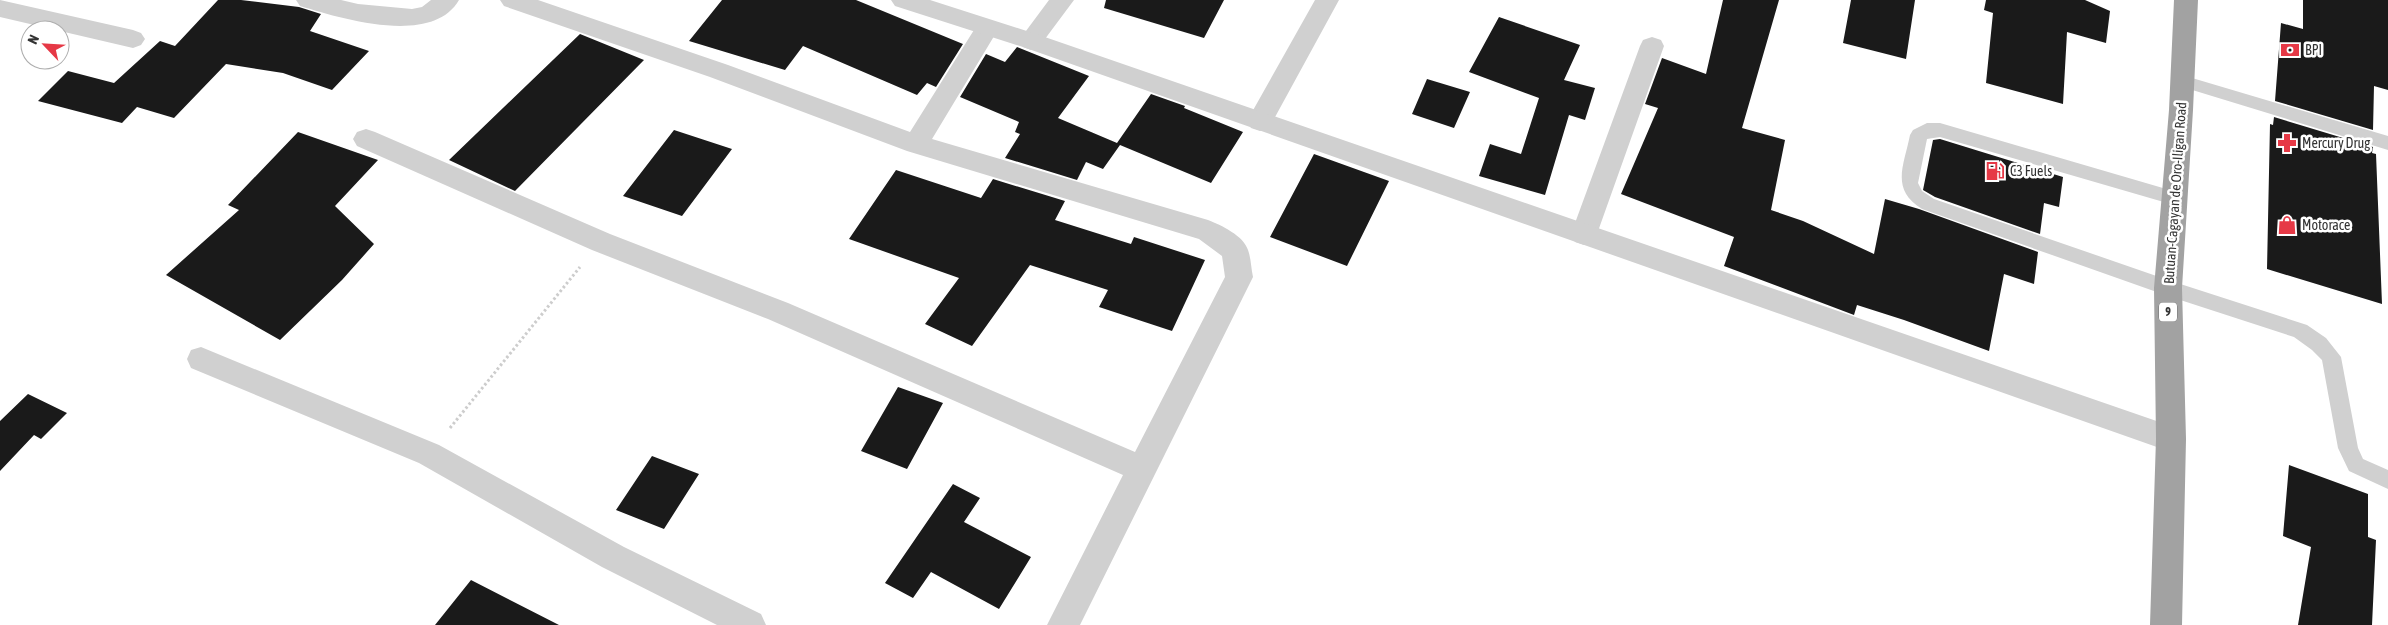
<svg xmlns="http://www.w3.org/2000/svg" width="2388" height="625" viewBox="0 0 2388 625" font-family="'Asap Condensed',sans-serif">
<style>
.building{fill:#1a1a1a}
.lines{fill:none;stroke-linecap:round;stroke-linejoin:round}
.path{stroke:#cdcdcd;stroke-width:3;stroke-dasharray:2.5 2.5;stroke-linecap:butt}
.service{fill:#d0d0d0;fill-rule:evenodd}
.minor{fill:#d0d0d0;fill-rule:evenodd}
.tertiary{fill:#d0d0d0;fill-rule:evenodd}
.trunk{fill:#a2a2a2;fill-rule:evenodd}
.labels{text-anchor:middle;stroke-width:5;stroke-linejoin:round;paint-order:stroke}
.shield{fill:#fff;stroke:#707070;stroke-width:1}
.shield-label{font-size:12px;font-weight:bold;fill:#333}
.poi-label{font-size:14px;fill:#333;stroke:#fff;text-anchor:start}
.street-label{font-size:14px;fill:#333;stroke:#fff}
</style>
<rect width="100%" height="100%" fill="#fff"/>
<!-- building -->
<path class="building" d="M 218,0 L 241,0 L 299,7 L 321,14 L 310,31 L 369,51 L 332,90 L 283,73 L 226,64 L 174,118 L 137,107 L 122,123 L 38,101 L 68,71 L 114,83 L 160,41 L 175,46 Z
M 722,0 L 856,0 L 963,44 L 936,87 L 927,83 L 917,95 L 803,46 L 785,70 L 689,41 Z
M 1106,0 L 1224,0 L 1204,38 L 1104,8 Z
M 1723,0 L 1779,0 L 1742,128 L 1785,140 L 1771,210 L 1803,221 L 1874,254 L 1885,199 L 1919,209 L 2038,252 L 2034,284 L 2004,274 L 1989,351 L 1904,320 L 1857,305 L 1854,315 L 1724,266 L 1734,237 L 1621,194 L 1658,108 L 1645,104 L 1662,58 L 1706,74 Z
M 1851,0 L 1915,0 L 1906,59 L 1843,43 Z
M 1986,0 L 2085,0 L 2110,11 L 2106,43 L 2067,32 L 2063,104 L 1986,83 L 1993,13 L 1984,10 Z
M 2303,0 L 2388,0 L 2388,90 L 2374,86 L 2373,130 L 2275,101 L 2281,23 L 2303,29 Z
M 1499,17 L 1580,45 L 1564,80 L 1595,88 L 1585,120 L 1569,115 L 1545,195 L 1479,176 L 1490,144 L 1521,154 L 1539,98 L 1469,72 Z
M 580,34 L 644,60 L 515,191 L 449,160 Z
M 1017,47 L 1089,76 L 1058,118 L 1117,143 L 1151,94 L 1185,106 L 1184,108 L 1243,132 L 1211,183 L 1120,145 L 1103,169 L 1086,162 L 1077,180 L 1005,158 L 1020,134 L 1015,132 L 1019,122 L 960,97 L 986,54 L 1005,62 Z
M 1427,79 L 1470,92 L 1454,128 L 1412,114 Z
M 2274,117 L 2373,147 L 2372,153 L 2376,154 L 2382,304 L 2267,269 L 2270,124 L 2273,125 Z
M 674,130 L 732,149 L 682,216 L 623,196 Z
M 298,132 L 378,160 L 335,206 L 374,244 L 342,280 L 280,340 L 166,275 L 239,210 L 228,205 Z
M 1940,139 L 2063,177 L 2059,207 L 2044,203 L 2040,234 L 1935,197 L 1923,190 L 1933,140 Z
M 1314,154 L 1389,181 L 1347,266 L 1270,237 Z
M 896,170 L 981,198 L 993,179 L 1065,201 L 1055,220 L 1131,244 L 1134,237 L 1205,260 L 1172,331 L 1099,307 L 1108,290 L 1030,265 L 972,346 L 925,324 L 959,278 L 849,239 Z
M 898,387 L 943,403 L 907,469 L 861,451 Z
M 28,394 L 67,413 L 41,439 L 34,435 L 0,471 L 0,421 Z
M 652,456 L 699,474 L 664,529 L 616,510 Z
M 2289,465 L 2368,494 L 2368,537 L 2376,540 L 2372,625 L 2298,625 L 2311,547 L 2283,536 Z
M 953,484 L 980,498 L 964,522 L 1031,557 L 999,609 L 931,572 L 913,598 L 885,583 Z
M 471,580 L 559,625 L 435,625 Z"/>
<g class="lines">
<!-- path -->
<path class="path" d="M 450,428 L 580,267"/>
<!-- service -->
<path class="service" d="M 2182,75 L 2388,136 L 2388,150 L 2176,85 L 2174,81 L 2176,77 Z
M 1927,123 L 1940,123 L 2180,193 L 2183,198 L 2180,203 L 2174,205 L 1940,137 L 1927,139 L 1918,183 L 1922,191 L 1934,199 L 2168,280 L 2307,325 L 2326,338 L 2341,357 L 2358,448 L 2363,459 L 2388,470 L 2388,489 L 2349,471 L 2338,448 L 2322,360 L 2312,350 L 2294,337 L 2168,296 L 1922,209 C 1890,189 1904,166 1910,135 L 1913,130 Z"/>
<!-- minor -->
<path class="minor" d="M 0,0 L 133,30 L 141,33 L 145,39 L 141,45 L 133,48 L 0,17 Z
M 296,0 L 341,0 L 358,4 L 412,9 L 422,7 L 431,0 L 459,0 C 432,47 340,18 300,6 Z
M 500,0 L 538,0 L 728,65 L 910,132 L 979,22 L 987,19 L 995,22 L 999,28 L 932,139 L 1208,220 C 1221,225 1244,236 1248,250 C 1251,258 1251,268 1253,277 L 1080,625 L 1047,625 L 1123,475 L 768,319 L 592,250 L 357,146 L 353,139 L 357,132 L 366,129 L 375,132 L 610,234 L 788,303 L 1135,452 L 1225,277 L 1222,256 L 1199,239 L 907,151 L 710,77 L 504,6 Z
M 1049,0 L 1074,0 L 1039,47 L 1031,50 L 1023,47 L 1019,41 L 1023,35 Z
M 1315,0 L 1339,0 L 1269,128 L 1260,131 L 1251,128 L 1247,121 Z
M 1652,37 L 1661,40 L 1664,46 L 1597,234 L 1593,242 L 1584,245 L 1575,242 L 1571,234 L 1640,46 L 1643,40 Z
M 201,347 L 439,445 L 624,547 L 761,614 L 766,625 L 717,625 L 602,567 L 419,463 L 191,368 L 187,359 L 191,350 Z"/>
<!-- tertiary -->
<path class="tertiary" d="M 891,0 L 930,0 L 1039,35 L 2171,426 L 2181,430 L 2186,439 L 2181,448 L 2171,452 L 1023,47 L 895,6 Z"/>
<!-- trunk -->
<path class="trunk" d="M 2174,0 L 2198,0 L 2193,110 L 2182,288 L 2186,439 L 2182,625 L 2150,625 L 2156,439 L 2154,288 L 2169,110 Z"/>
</g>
<!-- icons -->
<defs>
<g id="bank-bare" transform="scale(1.5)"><path d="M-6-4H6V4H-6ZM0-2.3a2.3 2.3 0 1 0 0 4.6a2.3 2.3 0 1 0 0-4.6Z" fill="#e63946" stroke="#fff" stroke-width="2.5" paint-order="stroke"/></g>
<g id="pharmacy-bare" transform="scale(1.5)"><path d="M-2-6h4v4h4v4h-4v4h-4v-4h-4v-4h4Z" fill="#e63946" stroke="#fff" stroke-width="2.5" paint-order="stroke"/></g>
<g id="fuel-bare" transform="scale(1.5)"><path d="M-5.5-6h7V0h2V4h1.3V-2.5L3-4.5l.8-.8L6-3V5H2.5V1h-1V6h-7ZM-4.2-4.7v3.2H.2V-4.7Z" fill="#e63946" stroke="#fff" stroke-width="2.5" paint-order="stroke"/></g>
<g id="shop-bare" transform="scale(1.5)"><path d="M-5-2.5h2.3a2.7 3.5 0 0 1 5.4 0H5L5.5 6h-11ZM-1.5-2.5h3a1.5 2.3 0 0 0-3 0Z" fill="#e63946" stroke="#fff" stroke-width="2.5" paint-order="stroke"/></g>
</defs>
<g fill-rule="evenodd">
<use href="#bank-bare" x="2290" y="50"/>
<use href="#pharmacy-bare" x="2287" y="143"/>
<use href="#fuel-bare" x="1995" y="171"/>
<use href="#shop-bare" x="2287" y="225"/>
</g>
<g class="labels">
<!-- shield labels -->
<rect class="shield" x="2159" y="302.5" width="18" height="19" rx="4"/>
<g class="shield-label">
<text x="2168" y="316">9</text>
</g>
<!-- poi labels -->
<g class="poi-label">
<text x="2305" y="55">BPI</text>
<text x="2302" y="148">Mercury Drug</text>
<text x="2010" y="176">C3 Fuels</text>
<text x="2302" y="230">Motorace</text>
</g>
<!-- street labels -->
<g class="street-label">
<text transform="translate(2175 193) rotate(-86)" y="5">Butuan-Cagayan de Oro-Iligan Road</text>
</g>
</g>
<!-- north arrow -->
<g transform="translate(45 45) rotate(295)"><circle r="24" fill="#ffffff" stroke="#adadad"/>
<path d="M0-4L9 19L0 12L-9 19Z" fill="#e63946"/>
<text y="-8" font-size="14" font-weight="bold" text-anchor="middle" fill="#333333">N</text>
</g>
</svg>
